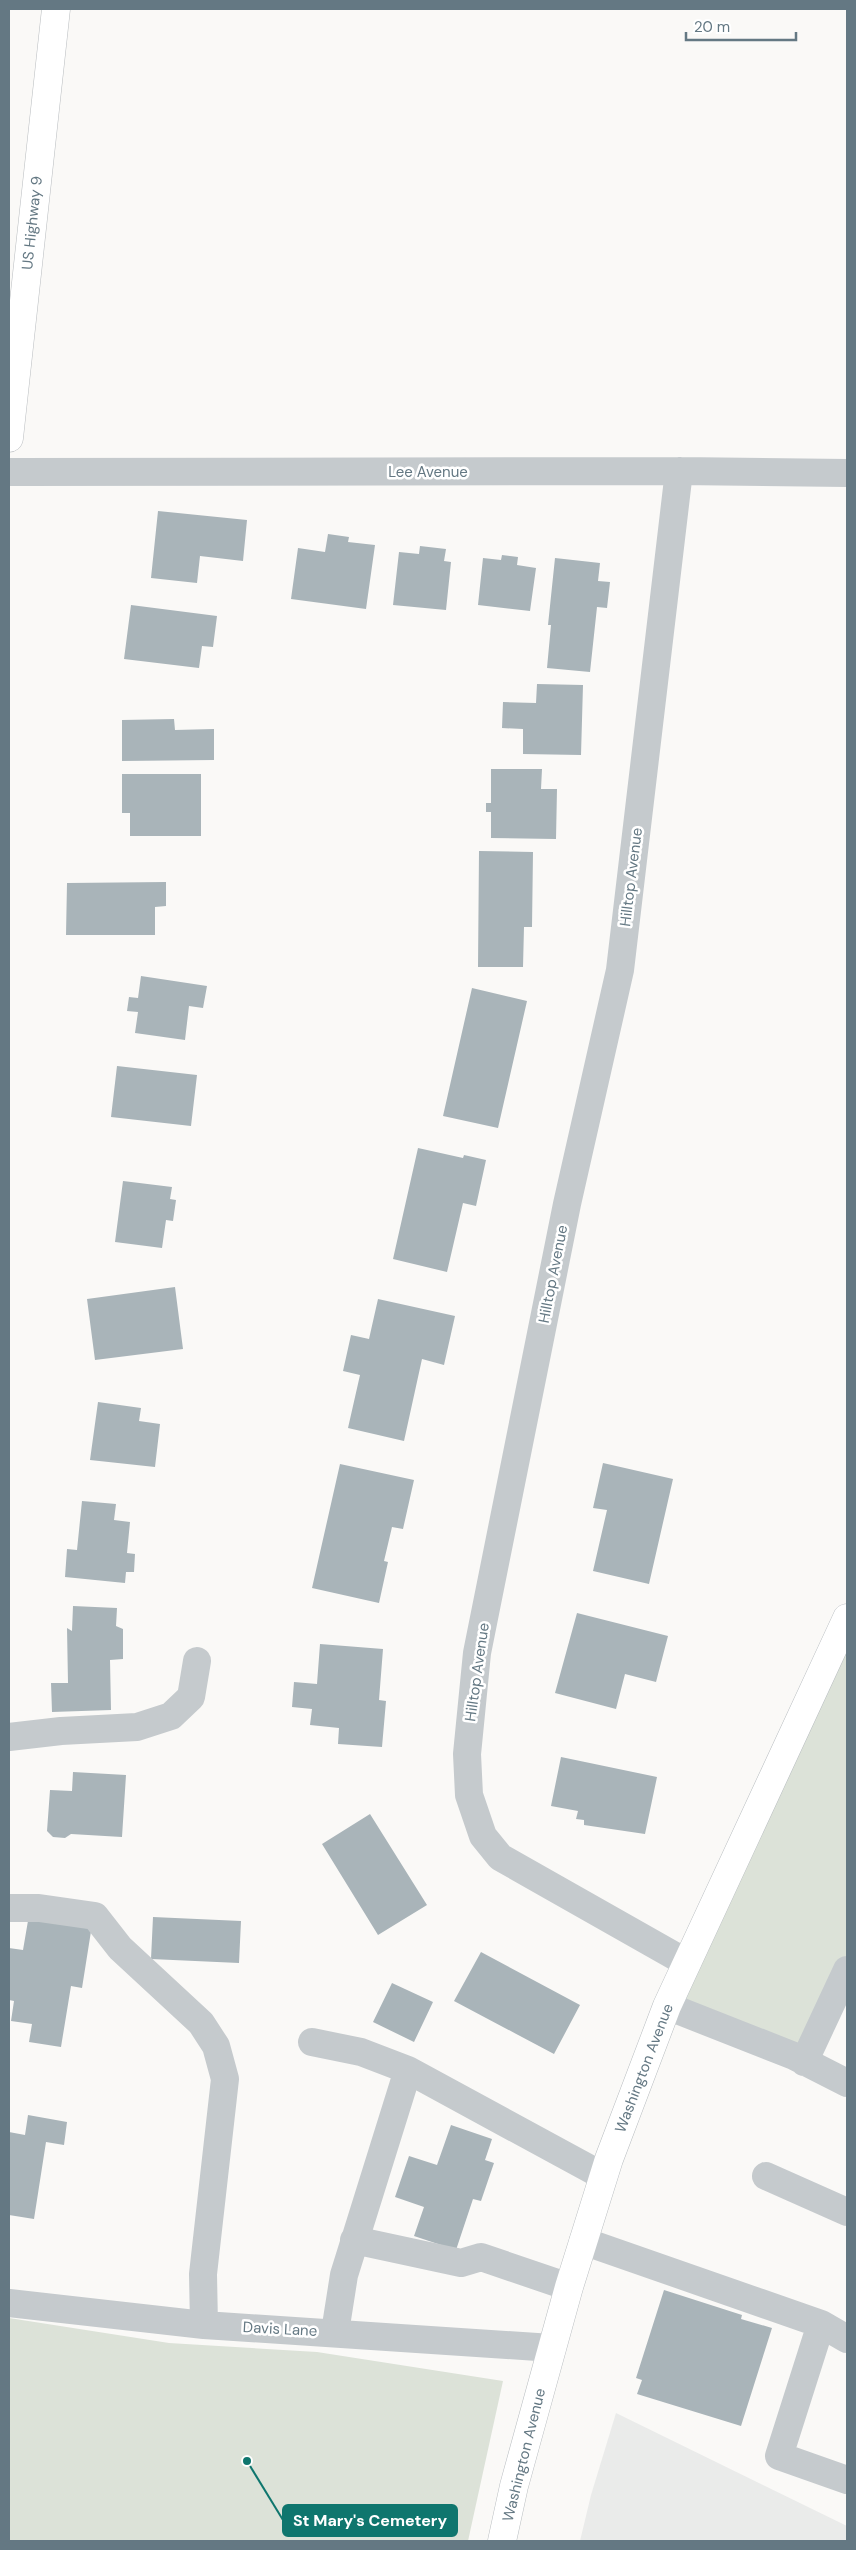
<svg xmlns="http://www.w3.org/2000/svg" width="856" height="2550" viewBox="0 0 856 2550" font-family="'DM Sans',sans-serif">
<style>
.built{fill:#eaebea}
.green{fill:#dce2d8}
.building{fill:#a9b4b9}
.lines{fill:none;stroke-linecap:round;stroke-linejoin:round}
.major-casing{stroke:#b8bdc0;stroke-width:29}
.highway-casing{stroke:#b8bcbf;stroke-width:29}
.minor{stroke:#c5cacd;stroke-width:28}
.major{stroke:#fff;stroke-width:28}
.highway{stroke:#fff;stroke-width:28}
.labels{text-anchor:middle;stroke-width:5;stroke-linejoin:round;paint-order:stroke}
.street-label{font-size:15px;fill:#647883;stroke:#fff}
.leader{fill:none;stroke:#0f766e;stroke-width:2}
.callout-dot{fill:#0f766e;stroke:#fff;stroke-width:2}
.callout{fill:#0f766e;stroke:#0f766e;stroke-width:2}
.callout-label{font-size:16px;text-anchor:middle;font-weight:bold;fill:#fff}
</style>
<rect width="100%" height="100%" fill="#faf9f7"/>
<!-- built -->
<path class="built" d="M 616,2413 L 847,2526 L 847,2541 L 580,2541 L 591,2495 Z"/>
<!-- green -->
<path class="green" d="M 847,1618 L 847,1970 L 804,2062 L 667,2006 Z
M 9,2318 L 169,2343 L 317,2352 L 503,2381 L 468,2541 L 9,2541 Z"/>
<!-- building -->
<path class="building" d="M 158,511 L 247,520 L 243,561 L 200,556 L 197,583 L 151,578 Z
M 328,534 L 349,537 L 348,542 L 375,545 L 366,609 L 291,599 L 298,548 L 325,552 Z
M 420,546 L 446,549 L 444,561 L 451,562 L 446,610 L 393,605 L 399,552 L 419,554 Z
M 502,555 L 518,557 L 517,565 L 536,568 L 530,611 L 478,605 L 483,558 L 501,560 Z
M 555,558 L 600,563 L 598,581 L 610,582 L 607,608 L 597,607 L 590,672 L 547,668 L 551,625 L 548,625 Z
M 131,605 L 217,616 L 213,647 L 202,646 L 199,668 L 124,659 Z
M 537,684 L 583,685 L 581,755 L 523,754 L 523,729 L 502,728 L 503,702 L 536,703 Z
M 174,719 L 175,730 L 214,729 L 214,760 L 122,761 L 122,720 Z
M 491,769 L 542,769 L 541,789 L 557,789 L 556,839 L 491,838 L 491,812 L 486,812 L 486,803 L 491,803 Z
M 122,774 L 201,774 L 201,836 L 130,836 L 130,813 L 122,813 Z
M 479,851 L 533,852 L 532,927 L 524,927 L 523,967 L 478,967 Z
M 166,882 L 166,906 L 155,907 L 155,935 L 66,935 L 67,883 Z
M 141,976 L 207,986 L 203,1008 L 189,1006 L 185,1040 L 135,1033 L 138,1012 L 127,1011 L 129,997 L 138,998 Z
M 472,988 L 527,1001 L 498,1128 L 443,1116 Z
M 117,1066 L 197,1075 L 191,1126 L 111,1117 Z
M 418,1148 L 463,1158 L 464,1155 L 486,1160 L 476,1206 L 463,1203 L 447,1272 L 393,1259 Z
M 123,1181 L 172,1187 L 170,1199 L 176,1200 L 173,1221 L 166,1220 L 162,1248 L 115,1242 Z
M 175,1287 L 183,1349 L 95,1360 L 87,1299 Z
M 378,1299 L 455,1316 L 444,1365 L 422,1359 L 404,1441 L 348,1428 L 360,1375 L 343,1371 L 351,1335 L 369,1339 Z
M 98,1402 L 141,1408 L 139,1421 L 160,1424 L 155,1467 L 90,1460 Z
M 603,1463 L 673,1479 L 649,1584 L 593,1571 L 607,1510 L 593,1508 Z
M 340,1464 L 414,1480 L 403,1529 L 392,1527 L 384,1561 L 388,1562 L 379,1603 L 312,1588 Z
M 82,1501 L 116,1504 L 114,1520 L 130,1522 L 127,1553 L 135,1554 L 134,1572 L 126,1572 L 125,1583 L 65,1577 L 67,1549 L 77,1550 Z
M 73,1606 L 117,1608 L 116,1626 L 123,1629 L 123,1659 L 110,1660 L 111,1710 L 52,1712 L 51,1683 L 68,1683 L 67,1628 L 72,1631 Z
M 577,1613 L 668,1636 L 656,1682 L 625,1674 L 616,1709 L 555,1693 Z
M 320,1644 L 383,1649 L 379,1700 L 386,1701 L 382,1747 L 338,1744 L 339,1728 L 310,1725 L 312,1709 L 292,1707 L 294,1682 L 317,1684 Z
M 561,1757 L 657,1777 L 645,1834 L 584,1825 L 584,1820 L 576,1819 L 578,1811 L 551,1806 Z
M 73,1772 L 126,1775 L 122,1837 L 71,1834 L 65,1838 L 53,1837 L 47,1831 L 50,1790 L 72,1791 Z
M 370,1814 L 427,1905 L 378,1935 L 322,1844 Z
M 29,1915 L 92,1925 L 82,1988 L 71,1986 L 61,2047 L 29,2042 L 32,2024 L 11,2021 L 14,2001 L 9,2000 L 9,1948 L 23,1950 Z
M 153,1917 L 241,1921 L 239,1963 L 151,1959 Z
M 481,1952 L 580,2005 L 554,2054 L 454,2001 Z
M 392,1983 L 433,2002 L 414,2042 L 373,2022 Z
M 28,2115 L 67,2122 L 64,2145 L 46,2142 L 34,2219 L 9,2215 L 9,2132 L 25,2135 Z
M 451,2125 L 492,2139 L 485,2160 L 494,2163 L 481,2201 L 473,2199 L 456,2250 L 414,2236 L 424,2207 L 395,2197 L 409,2156 L 437,2165 Z
M 664,2290 L 742,2315 L 741,2319 L 772,2328 L 741,2426 L 637,2394 L 642,2380 L 636,2378 Z"/>
<g class="lines">
<!-- major casing -->
<g class="major-casing">
<path id="major" d="M 502,2541 L 514,2486 L 569,2287 L 609,2159 L 667,2006 L 847,1618"/>
</g>
<!-- highway casing -->
<g class="highway-casing">
<path id="highway" d="M 9,438 L 56,9"/>
</g>
<!-- minor -->
<path class="minor" d="M 679,471 L 620,970 L 567,1204 L 477,1653 L 467,1754 L 469,1795 L 483,1836 L 500,1857 L 687,1963
M 9,472 L 679,471 L 847,473
M 9,1737 L 61,1731 L 137,1727 L 171,1716 L 191,1697 L 197,1661
M 9,1908 L 39,1908 L 95,1916 L 120,1948 L 201,2023 L 216,2046 L 225,2079 L 203,2274 L 204,2325
M 667,2006 L 794,2056 L 847,2083
M 312,2042 L 361,2052 L 408,2070
M 804,2062 L 847,1970
M 766,2176 L 847,2212
M 354,2240 L 461,2263 L 481,2257 L 569,2287
M 583,2241 L 821,2324 L 847,2339
M 9,2303 L 204,2325 L 552,2348
M 821,2324 L 779,2456 L 847,2480
M 335,2332 L 344,2275 L 408,2070 L 603,2176"/>
<!-- major -->
<use href="#major" class="major"/>
<!-- highway -->
<use href="#highway" class="highway"/>
</g>
<g class="labels">
<!-- street labels -->
<g class="street-label">
<text transform="translate(32 223) rotate(-84)" y="5">US Highway 9</text>
<text x="428" y="477">Lee Avenue</text>
<text transform="translate(631 877) rotate(-83)" y="5">Hilltop Avenue</text>
<text transform="translate(553 1274) rotate(-79)" y="5">Hilltop Avenue</text>
<text transform="translate(477 1672) rotate(-82)" y="5">Hilltop Avenue</text>
<text transform="translate(644 2068) rotate(-69)" y="5">Washington Avenue</text>
<text transform="translate(280 2329) rotate(3)" y="5">Davis Lane</text>
<text transform="translate(524 2455) rotate(-76)" y="5">Washington Avenue</text>
</g>
</g>
<!-- callouts -->
<path class="leader" d="M247 2461L283 2520"/>
<circle class="callout-dot" cx="247" cy="2461" r="5"/>
<rect class="callout" x="283" y="2505" width="174" height="31" rx="5"/>
<g class="callout-label">
<text x="370" y="2526">St Mary's Cemetery</text>
</g>
<!-- border -->
<rect width="856" height="2550" fill="none" stroke="#647883" stroke-width="20"/>
<!-- scale -->
<path d="M686 32v8h110v-8" fill="none" stroke="#647883" stroke-width="2.5"/>
<text x="694" y="32" font-size="15" fill="#647883" stroke="#ffffff" stroke-width="4" paint-order="stroke">20 m</text>
</svg>
